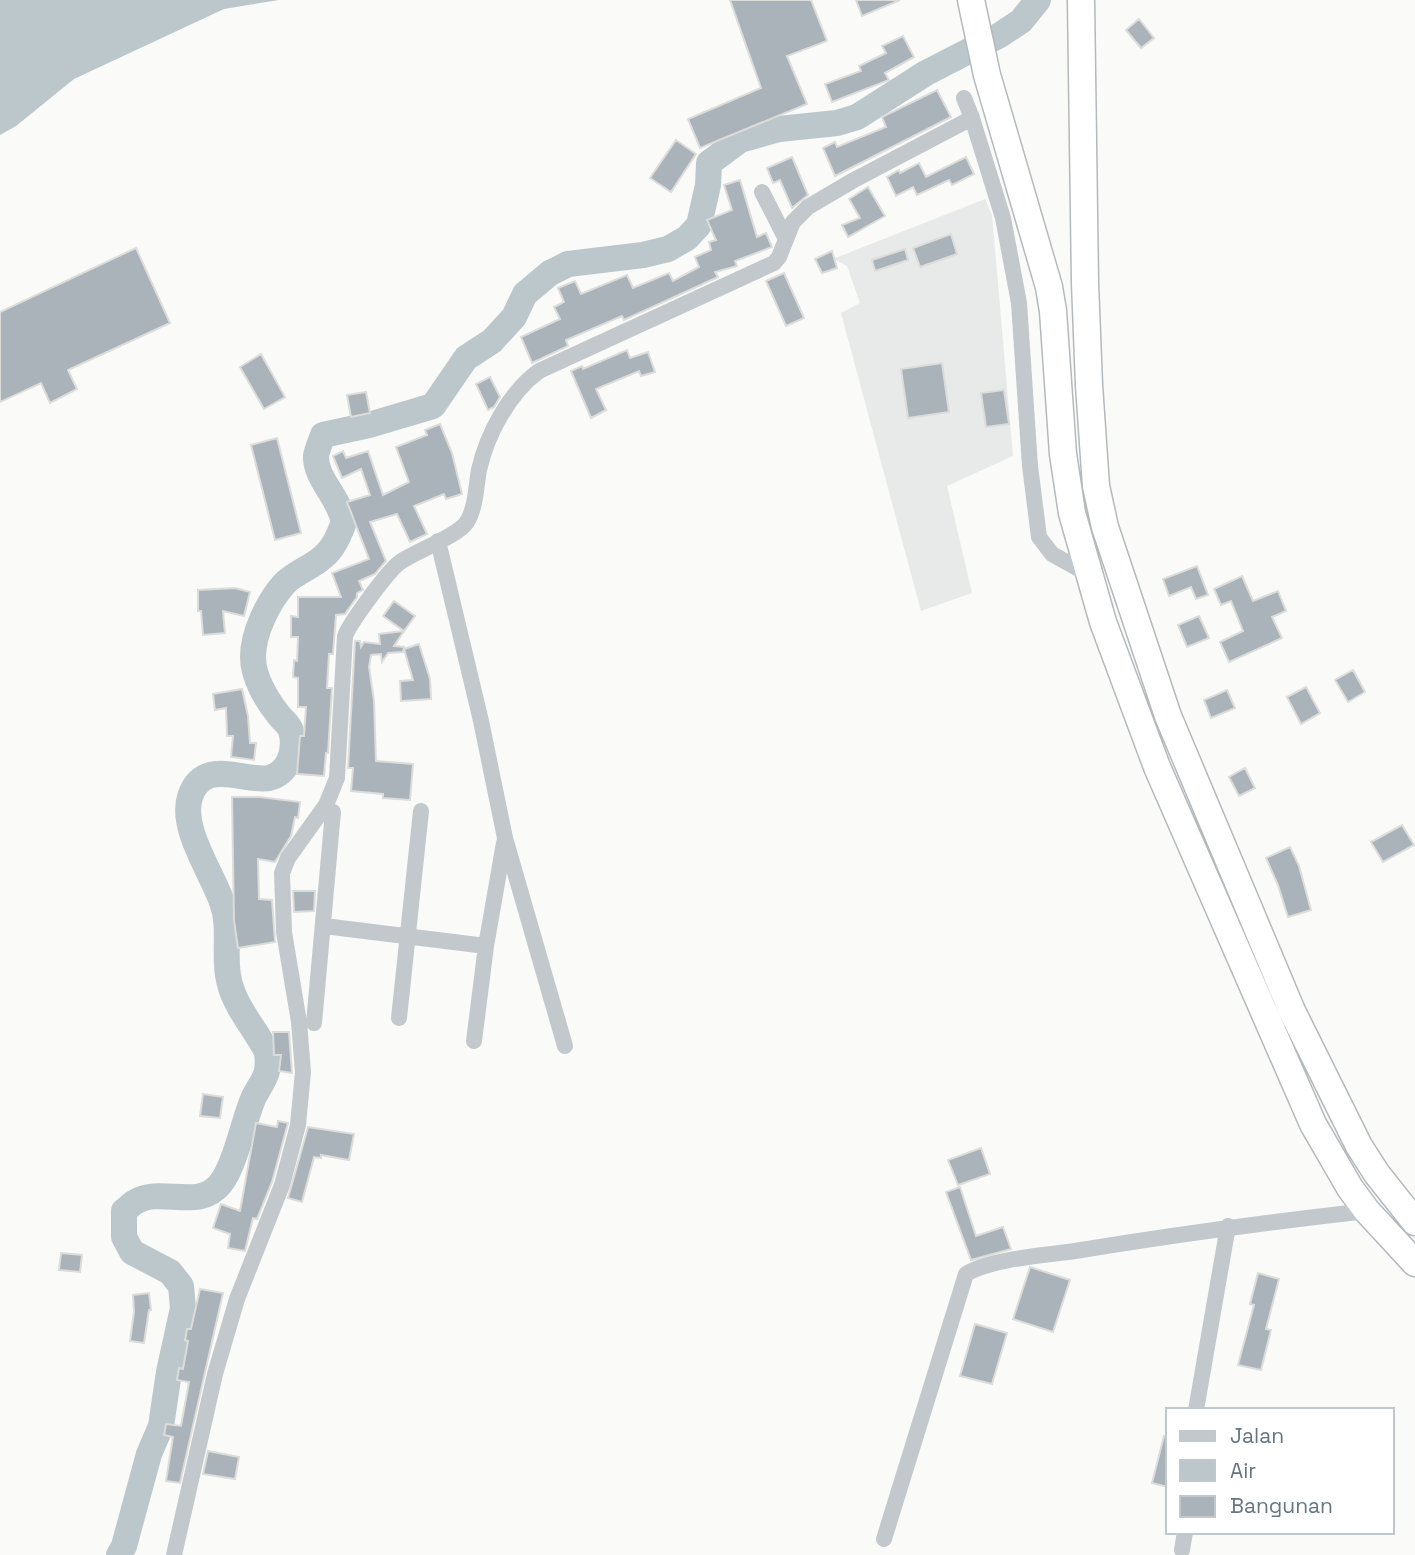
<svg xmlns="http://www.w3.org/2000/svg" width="1415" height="1555" viewBox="0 0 1415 1555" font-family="'Space Grotesk',sans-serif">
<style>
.built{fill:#e8e9e9}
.water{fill:#bbc7cb}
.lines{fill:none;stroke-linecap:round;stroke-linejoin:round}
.river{stroke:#bbc7cb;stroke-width:26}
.building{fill:#aab3b9;stroke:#dcdcda;stroke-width:2}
.trunk-casing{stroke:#b4b9bd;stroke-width:29}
.minor{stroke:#c3c8cc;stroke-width:16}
.trunk{stroke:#fff;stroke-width:26}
</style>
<rect width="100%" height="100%" fill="#fafaf8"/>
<!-- built -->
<path class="built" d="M 985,199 L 992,215 L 1013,456 L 947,486 L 972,593 L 921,611 L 841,313 L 860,303 L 847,266 L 833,259 Z"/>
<!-- water -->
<path class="water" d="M 0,0 L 279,0 L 224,9 L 74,79 L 16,126 L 0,135 Z"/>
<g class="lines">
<!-- river -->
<path class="river" d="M 119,1555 L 124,1546 L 149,1454 L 161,1426 L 169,1372 L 183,1308 L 181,1286 L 170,1272 L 132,1252 L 124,1237 L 124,1211 C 128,1208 132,1203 137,1201 C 162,1187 200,1211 221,1183 C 235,1165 243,1123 253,1099 C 257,1090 265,1080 267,1071 C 268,1065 268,1055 266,1050 C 253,1025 232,1004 228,975 C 224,951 231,926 222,902 C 212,873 180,828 190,797 C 203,756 246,783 269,778 C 278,776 285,769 289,761 C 293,753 294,740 291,731 C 289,724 282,720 278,714 C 266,699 253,677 253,657 C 253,633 268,602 284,584 C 294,573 311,568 323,557 C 334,548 339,535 344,522 C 339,497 315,478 316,456 C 317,449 321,441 323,435 L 369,425 L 433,406 L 466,358 L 492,341 L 514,317 L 525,294 L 550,273 L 568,264 L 643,255 L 668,249 L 687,238 L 699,225 L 708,185 L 709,163 L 740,140 L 779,129 L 837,123 L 857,117 L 926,73 L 1000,35 L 1021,21 L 1038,0"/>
</g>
<!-- building -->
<path class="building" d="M 730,0 L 811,0 L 827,41 L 787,56 L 807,104 L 700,148 L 688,119 L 761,88 Z
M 856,0 L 900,0 L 862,16 Z
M 1139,19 L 1154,38 L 1141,48 L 1126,30 Z
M 903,36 L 914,57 L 885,73 L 889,80 L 832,102 L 825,84 L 861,71 L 859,66 L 886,53 L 882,46 Z
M 937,90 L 951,117 L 835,176 L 823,148 L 835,142 L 837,147 L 886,127 L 882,117 Z
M 676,140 L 696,154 L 671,192 L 650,178 Z
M 792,157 L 808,195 L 792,208 L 780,180 L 773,183 L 767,168 Z
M 966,157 L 974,174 L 952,185 L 949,180 L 917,195 L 913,187 L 896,196 L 887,177 L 899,170 L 900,173 L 919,163 L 926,177 Z
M 740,180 L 757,237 L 766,233 L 772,247 L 735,261 L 737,266 L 715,272 L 718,277 L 624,320 L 622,316 L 566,340 L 568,346 L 532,363 L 521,337 L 560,319 L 554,307 L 564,302 L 558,288 L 575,281 L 581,294 L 627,275 L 633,288 L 669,273 L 673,281 L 699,267 L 695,257 L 711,250 L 709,242 L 716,240 L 707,220 L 732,210 L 724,185 Z
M 868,187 L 885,216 L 848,237 L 842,225 L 860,218 L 849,199 Z
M 951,234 L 957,254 L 920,267 L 913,248 Z
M 136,248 L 170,323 L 68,370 L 77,389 L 50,403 L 41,383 L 0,402 L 0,312 Z
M 905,249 L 908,260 L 875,271 L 872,260 Z
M 832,251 L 837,268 L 822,273 L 815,259 Z
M 784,273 L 804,318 L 786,326 L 766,281 Z
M 627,350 L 630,358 L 648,352 L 655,372 L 641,376 L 639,371 L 596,389 L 606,410 L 591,418 L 571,371 L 582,366 L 583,369 Z
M 261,354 L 285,397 L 264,409 L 240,367 Z
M 942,363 L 949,412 L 908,418 L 901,369 Z
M 490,377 L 500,397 L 494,407 L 488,410 L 476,384 Z
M 1004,390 L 1009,424 L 986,427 L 981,393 Z
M 366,392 L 370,413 L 351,417 L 347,395 Z
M 440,424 L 452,453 L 462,494 L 446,499 L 444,494 L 414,506 L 427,534 L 410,542 L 397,514 L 370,522 L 386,561 L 375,574 L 359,581 L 363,590 L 357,593 L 357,597 L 345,614 L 336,615 L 333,654 L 329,654 L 327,688 L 332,688 L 328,753 L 326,753 L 324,776 L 297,774 L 300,736 L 304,736 L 306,707 L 298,707 L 298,678 L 293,677 L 294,660 L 297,661 L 298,637 L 291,637 L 291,616 L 298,617 L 298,597 L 341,597 L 332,573 L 369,559 L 347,502 L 370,495 L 361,469 L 342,478 L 333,456 L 343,451 L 346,458 L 368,451 L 383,495 L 409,482 L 396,447 L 427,435 L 425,430 Z
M 277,438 L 301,533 L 275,540 L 251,445 Z
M 1197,566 L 1208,595 L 1196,599 L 1191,587 L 1169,596 L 1163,579 Z
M 1242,576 L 1253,601 L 1278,591 L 1286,611 L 1272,617 L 1282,638 L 1229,662 L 1220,642 L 1243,631 L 1231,601 L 1221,605 L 1214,589 Z
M 235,588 L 250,592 L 244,616 L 223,611 L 225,633 L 203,635 L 201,611 L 198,611 L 198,590 Z
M 394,601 L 415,616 L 404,631 L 383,616 Z
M 1199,616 L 1209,638 L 1187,647 L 1178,625 Z
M 404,631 L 394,646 L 404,647 L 403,652 L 388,653 L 382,662 L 381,654 L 371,655 L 369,667 L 374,701 L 376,761 L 413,764 L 410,800 L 383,798 L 383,794 L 351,791 L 353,768 L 348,768 L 355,641 L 360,641 L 361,647 L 364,642 L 380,644 L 379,634 Z
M 419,644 L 430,679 L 431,699 L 401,701 L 400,681 L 413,680 L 404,649 Z
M 1353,670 L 1365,692 L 1348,702 L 1335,680 Z
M 1306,687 L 1320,713 L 1301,724 L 1287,697 Z
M 242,689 L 248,716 L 250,743 L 256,743 L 254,760 L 231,757 L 233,736 L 227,736 L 226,708 L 215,710 L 213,694 Z
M 1227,690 L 1235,708 L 1211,718 L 1204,700 Z
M 1245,768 L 1255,788 L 1239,796 L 1229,777 Z
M 232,797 L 260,797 L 300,802 L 298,818 L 295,817 L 291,836 L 275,862 L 258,859 L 259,899 L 272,900 L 275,942 L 238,948 L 234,921 Z
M 1402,825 L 1414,845 L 1383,862 L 1371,842 Z
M 1290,847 L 1299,866 L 1311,910 L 1288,917 L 1278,885 L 1266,858 Z
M 293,891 L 315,891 L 314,911 L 294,912 Z
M 273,1032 L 289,1032 L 292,1073 L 279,1071 L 281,1055 L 274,1055 Z
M 203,1094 L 223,1097 L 220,1118 L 200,1116 Z
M 278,1121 L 288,1123 L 272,1182 L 257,1219 L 253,1218 L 245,1251 L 228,1248 L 230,1234 L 213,1228 L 221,1204 L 240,1211 L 256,1123 L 277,1127 Z
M 308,1127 L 354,1134 L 349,1160 L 321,1155 L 321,1158 L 314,1157 L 302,1202 L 288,1198 Z
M 981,1148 L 990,1174 L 958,1185 L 948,1160 Z
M 960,1187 L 976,1236 L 1003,1227 L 1011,1249 L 971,1260 L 946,1192 Z
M 61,1253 L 82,1255 L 80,1272 L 59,1270 Z
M 1030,1267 L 1070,1280 L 1053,1332 L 1013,1319 Z
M 1258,1273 L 1279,1279 L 1266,1329 L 1271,1330 L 1261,1370 L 1238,1365 L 1254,1305 L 1250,1304 Z
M 200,1289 L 223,1293 L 180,1483 L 166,1481 L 173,1437 L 164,1435 L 166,1424 L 181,1426 L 189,1382 L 177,1380 L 179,1368 L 183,1369 L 188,1341 L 185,1340 L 187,1329 L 191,1329 Z
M 149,1293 L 151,1310 L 149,1310 L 144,1343 L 130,1341 L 134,1312 L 133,1295 Z
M 975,1324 L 1007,1333 L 992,1384 L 960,1376 Z
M 1164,1436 L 1168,1437 L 1168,1487 L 1152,1483 Z
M 208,1451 L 239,1457 L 235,1479 L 203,1474 Z"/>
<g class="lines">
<!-- trunk casing -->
<g class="trunk-casing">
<path id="trunk" d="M 971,0 L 987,75 L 1049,287 L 1053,311 L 1063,454 L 1072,513 L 1103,622 L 1157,767 L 1313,1124 L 1350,1188 L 1367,1211 L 1415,1263
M 1081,0 L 1085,283 L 1089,385 L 1096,486 L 1105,527 L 1168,716 L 1292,1011 L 1359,1146 L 1377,1174 L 1415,1222"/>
</g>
<!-- minor -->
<path class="minor" d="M 964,98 L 972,118
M 762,192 L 786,239
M 438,541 L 481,721 L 505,838 L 565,1046
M 324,926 L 486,946
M 399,1018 L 421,811
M 314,1023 L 333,812
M 474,1041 L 486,946 L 504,843
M 1196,1410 L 1228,1226
M 884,1539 L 966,1274 C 990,1259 1046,1255 1075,1251 C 1172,1235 1269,1222 1367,1211
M 1182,1550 L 1185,1532
M 174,1555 L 215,1374 L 237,1299 L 282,1185 L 298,1125 L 303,1072 L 299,1022 L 284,932 L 282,873 L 288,858 L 326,805 L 337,778 L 345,636 C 350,623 387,572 399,563 C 415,551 457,537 467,522 C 476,507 476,486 479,470 C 487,434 509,393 539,371 L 774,263 L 779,257 L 793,222 L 808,207 L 854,180 L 972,118 L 1003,218 L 1019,303 L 1030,466 L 1039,537 L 1052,554 L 1088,574"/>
<!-- trunk -->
<use href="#trunk" class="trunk"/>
</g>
<!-- legend -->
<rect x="1166" y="1408" width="228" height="126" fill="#ffffff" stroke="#c1c8cd" stroke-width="2"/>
<rect x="1180" y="1431" width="35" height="10" fill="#c3c8cc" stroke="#c1c8cd" stroke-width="2"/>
<text x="1230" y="1443" font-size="21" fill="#657683">Jalan</text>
<rect x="1180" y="1460" width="35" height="21" fill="#bbc7cb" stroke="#c1c8cd" stroke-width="2"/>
<text x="1230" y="1478" font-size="21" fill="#657683">Air</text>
<rect x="1180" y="1496" width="35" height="21" fill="#aab3b9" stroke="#c1c8cd" stroke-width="2"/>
<text x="1230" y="1513" font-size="21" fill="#657683">Bangunan</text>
</svg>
